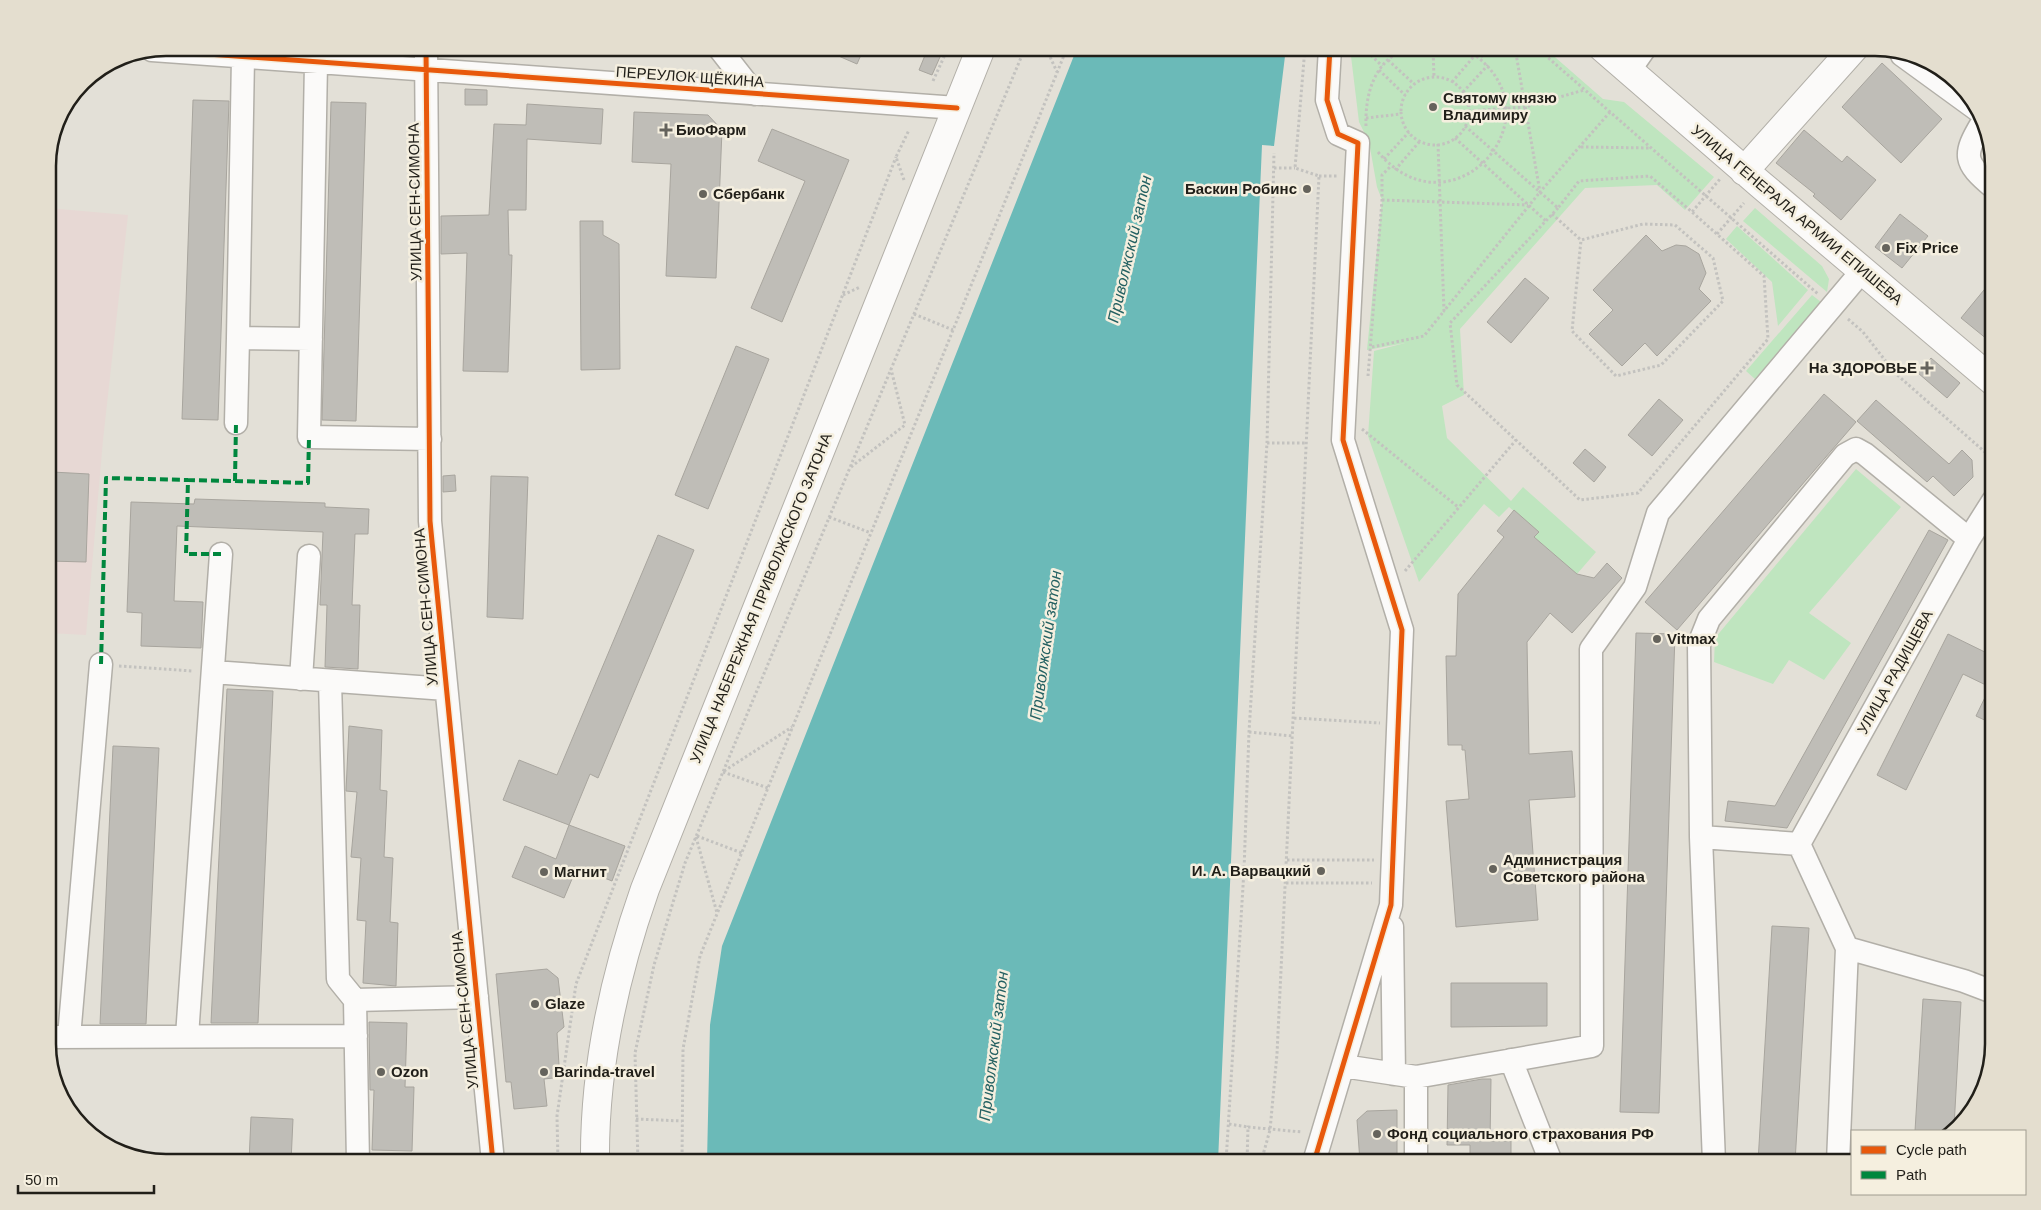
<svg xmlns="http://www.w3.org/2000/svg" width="2041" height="1210" viewBox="0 0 2041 1210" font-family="Arial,sans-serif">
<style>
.education{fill:#e7d8d4}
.green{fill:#bfe5bf}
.water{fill:#6bbab8}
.building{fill:#bfbdb7;stroke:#a8a59e}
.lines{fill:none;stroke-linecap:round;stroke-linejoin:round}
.minor-casing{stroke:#b2afa8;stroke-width:25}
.major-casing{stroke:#b2afa8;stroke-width:30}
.path{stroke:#c3c2bf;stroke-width:3;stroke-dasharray:2.5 2.5;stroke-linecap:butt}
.minor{stroke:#fbfaf9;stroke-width:22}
.major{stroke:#fbfaf9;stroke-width:28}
.quiet{stroke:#00873e;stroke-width:4;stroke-dasharray:8 4;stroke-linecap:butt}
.cycleway-casing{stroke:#f5efdf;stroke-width:8}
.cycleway{stroke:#e8590c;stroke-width:5}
.poi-dot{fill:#65635c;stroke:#f5efdf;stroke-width:2}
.labels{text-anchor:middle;stroke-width:5;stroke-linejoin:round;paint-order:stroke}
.street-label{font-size:15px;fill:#211f19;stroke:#f5efdf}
.poi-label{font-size:15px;font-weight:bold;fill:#211f19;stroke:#f5efdf;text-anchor:start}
.water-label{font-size:16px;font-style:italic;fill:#236061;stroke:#f5efdf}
.rim{fill:none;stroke:#211f19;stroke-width:2.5}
</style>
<rect width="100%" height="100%" fill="#e3e0d7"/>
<!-- education -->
<path class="education" d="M 48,208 L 128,215 L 103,440 L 86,635 L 48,633 Z"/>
<!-- green -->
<path class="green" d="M 1350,48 L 1546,48 L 1548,51 L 1603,99 L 1624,102 L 1714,177 L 1685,210 L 1657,185 L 1585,188 L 1460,329 L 1464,395 L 1442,406 L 1447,438 L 1511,501 L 1523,487 L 1596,552 L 1577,574 L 1534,537 L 1538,532 L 1509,507 L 1499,517 L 1484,504 L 1419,582 L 1368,436 L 1374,351 L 1405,343 L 1367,350 L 1382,200 L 1377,187 L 1369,142 L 1359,122 Z
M 1755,208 L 1822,266 L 1829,279 L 1827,292 L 1743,221 Z
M 1737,226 L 1808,290 L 1778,326 L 1772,282 L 1726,239 Z
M 1812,295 L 1821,302 L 1755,379 L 1746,371 Z
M 1856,469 L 1901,507 L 1809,613 L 1851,643 L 1824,680 L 1789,660 L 1773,684 L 1714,662 L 1715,638 Z"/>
<!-- water -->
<path class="water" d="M 1077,48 L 1286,48 L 1274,146 L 1262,145 L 1218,1162 L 707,1162 L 710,1025 L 722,946 Z"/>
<!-- building -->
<path class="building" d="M 820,48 L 864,48 L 857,64 Z
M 928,48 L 944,48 L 932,75 L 919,70 Z
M 1882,63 L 1942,119 L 1901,163 L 1842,107 Z
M 465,89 L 487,90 L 487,105 L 465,105 Z
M 193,100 L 229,101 L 218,420 L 182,419 Z
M 331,102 L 366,103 L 356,421 L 322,420 Z
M 527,104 L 603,109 L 601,144 L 527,139 L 526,210 L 508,210 L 509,255 L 512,255 L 508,372 L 463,371 L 467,253 L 441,254 L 441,216 L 489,215 L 494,124 L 526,125 Z
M 634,112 L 708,115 L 722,130 L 716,278 L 666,276 L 671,164 L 632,162 Z
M 772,129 L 849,160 L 782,322 L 751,308 L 805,181 L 758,161 Z
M 1804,130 L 1842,162 L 1847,156 L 1876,180 L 1841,220 L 1813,196 L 1815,194 L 1776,163 Z
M 1900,214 L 1928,236 L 1902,268 L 1875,247 Z
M 580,221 L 603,221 L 603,235 L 619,244 L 620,369 L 581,370 Z
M 1646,235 L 1662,251 L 1676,245 L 1686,246 L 1699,254 L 1706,273 L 1699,289 L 1711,301 L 1657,356 L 1645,343 L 1622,366 L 1589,334 L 1613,310 L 1593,290 Z
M 1525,278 L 1549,298 L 1511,343 L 1487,322 Z
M 1993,279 L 1993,344 L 1961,318 Z
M 736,346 L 769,359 L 708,509 L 675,495 Z
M 1931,358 L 1960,383 L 1947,398 L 1918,373 Z
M 1824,394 L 1856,422 L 1677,630 L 1645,602 Z
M 1659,399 L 1683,420 L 1652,456 L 1628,435 Z
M 1876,400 L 1949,464 L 1962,450 L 1972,460 L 1973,477 L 1954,496 L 1933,476 L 1927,482 L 1857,421 Z
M 1585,449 L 1606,467 L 1594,482 L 1573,463 Z
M 52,472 L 89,474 L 86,562 L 49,561 Z
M 455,475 L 456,491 L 443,492 L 443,476 Z
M 491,476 L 528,477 L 523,619 L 487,617 Z
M 195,499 L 325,503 L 325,507 L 369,509 L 368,534 L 355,534 L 352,605 L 360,605 L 358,669 L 325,667 L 327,605 L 320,605 L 323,532 L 177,526 L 174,601 L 203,602 L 201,648 L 141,646 L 142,613 L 127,612 L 131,502 L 194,504 Z
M 1514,510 L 1539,532 L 1534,537 L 1577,574 L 1594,578 L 1607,563 L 1622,578 L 1572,633 L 1550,613 L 1527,642 L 1529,754 L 1572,751 L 1575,797 L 1529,800 L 1538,920 L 1456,927 L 1446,801 L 1469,799 L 1465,750 L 1462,750 L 1462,745 L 1448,745 L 1446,656 L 1456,656 L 1458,594 L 1504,537 L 1497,531 Z
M 1929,530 L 1948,540 L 1787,828 L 1725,821 L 1728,801 L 1775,806 Z
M 658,535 L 694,550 L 598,778 L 590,774 L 569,825 L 503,800 L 519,760 L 557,775 Z
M 1636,633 L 1675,634 L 1659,1113 L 1620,1112 Z
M 1948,634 L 1993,656 L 1993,724 L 1976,716 L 1990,687 L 1963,674 L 1906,790 L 1877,775 Z
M 227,689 L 273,691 L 258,1023 L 211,1023 Z
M 349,726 L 382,730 L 380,790 L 387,791 L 384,857 L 393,858 L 390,922 L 398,923 L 396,986 L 363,983 L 366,921 L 357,920 L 361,858 L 351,857 L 357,792 L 346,791 Z
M 113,746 L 159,748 L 146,1024 L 100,1024 Z
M 569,825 L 625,846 L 612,881 L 577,867 L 564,898 L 512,877 L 525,846 L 556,859 Z
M 1772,926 L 1809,928 L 1795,1162 L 1758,1162 Z
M 547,969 L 558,978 L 564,1027 L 557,1033 L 559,1065 L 552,1070 L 553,1078 L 544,1079 L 547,1106 L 514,1109 L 511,1082 L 506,1082 L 496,974 Z
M 1451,983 L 1547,983 L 1547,1026 L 1451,1027 Z
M 1923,999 L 1961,1002 L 1954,1127 L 1950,1131 L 1915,1131 Z
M 369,1022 L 407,1023 L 405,1087 L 414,1087 L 412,1151 L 372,1150 L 374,1090 L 370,1090 Z
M 1482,1079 L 1491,1079 L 1490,1141 L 1511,1141 L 1511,1162 L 1470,1162 L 1470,1145 L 1447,1145 L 1448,1085 Z
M 1397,1110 L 1397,1162 L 1360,1162 L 1357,1120 L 1367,1111 Z
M 251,1117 L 293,1119 L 291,1162 L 249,1162 Z"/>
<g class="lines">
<!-- minor casing -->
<g class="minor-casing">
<path id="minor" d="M 426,48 L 430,521 L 493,1162
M 719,48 L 755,94
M 152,50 L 957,108
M 1902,55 L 1979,111
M 243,57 L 238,338 L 311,339
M 316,63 L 309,437 L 430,439
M 1629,71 L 1645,48
M 1982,123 C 1963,155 1963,162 1993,187
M 236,423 L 238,338
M 213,672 L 446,689
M 301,679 L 309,556
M 330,681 L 338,979 L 355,1000
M 1701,837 L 1714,1162
M 1799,844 L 1701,837 L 1699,644 L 1709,619 L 1845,455 L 1856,449 L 1865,454 L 1969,539
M 1799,844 L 1969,539 L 1993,501
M 1799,844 L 1847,948
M 1392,927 L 1394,1074
M 187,1036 L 221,554
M 48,1037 L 356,1036
M 69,1037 L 101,664
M 1511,1060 L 1551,1162
M 1343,1066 L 1416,1077 L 1416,1162
M 1416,1077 L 1592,1046 L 1591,649 L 1635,587 L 1658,513 L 1862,271
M 358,1162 L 355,1000 L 477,997
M 1314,1162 L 1391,905 L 1402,630 L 1343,440 L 1358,143 L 1338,134 L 1327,100 L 1330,48
M 1838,1162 L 1847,948 L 1964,981 L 1993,992"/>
</g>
<!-- major casing -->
<g class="major-casing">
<path id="major" d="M 1603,48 L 1760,184 L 1993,381
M 1744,171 L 1854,48
M 595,1162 C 594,1069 614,977 645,889 L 981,48"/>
</g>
<!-- path -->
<path class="path" d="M 1046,48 L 1057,72
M 1364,48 L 1382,66
M 1433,48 L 1434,77
M 1515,48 L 1540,192 L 1610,112
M 1537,48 L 1818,294
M 1481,57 L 1490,48
M 1388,60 L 1414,84
M 1379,70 L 1405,95
M1401 111a34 34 0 1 1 68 0a34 34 0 1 1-68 0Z
M 933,81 L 948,48
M 1452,82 L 1476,54
M 1463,92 L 1488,65
M 1468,111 L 1525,107 L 1584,90
M 1366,118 L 1401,114
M 1366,126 C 1365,94 1374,59 1409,48
M 1465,126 L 1558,208 L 1579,181 L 1650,176 L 1692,212 L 1720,179
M 1455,138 L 1546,221
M 1438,144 L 1444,311 L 1540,192
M 1581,147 L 1651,148
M 1378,152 C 1454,242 1569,109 1464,48
M 1384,159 L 1409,132
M 1274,168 L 1295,168
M 1395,170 L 1420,141
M 1319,176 L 1338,176
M 904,180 L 896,157 L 909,130
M 1382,200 L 1528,205
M 1558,208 L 1450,323 L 1457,385 L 1580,500 L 1638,493 L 1768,339 L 1764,276 L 1692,212
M 1552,214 L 1581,240 L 1643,224 L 1675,225 L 1713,258 L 1723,301 L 1661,365 L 1616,376 L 1572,331 L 1581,240
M 1717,234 L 1744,203
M 843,295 L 860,287
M 914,314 L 953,330
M 1848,319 L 1863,332 L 1895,373 L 1986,453 L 1993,454
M 1372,347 L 1424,336 L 1444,311
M 1368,376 L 1382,200 L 1382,175 L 1390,167
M 1362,429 L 1458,507
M 1267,443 L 1306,443
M 851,467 L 905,425 L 891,369
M 829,517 L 871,533
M 1405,571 L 1516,440
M 119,666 L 193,671
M 1294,718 L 1380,723
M 1249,732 L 1293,736
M 724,771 L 792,727
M 723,772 L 768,788
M 697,836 L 742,853
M 696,837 L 717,913
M 1287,860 L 1374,860
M 1244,870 L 1286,869
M 1286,883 L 1372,883
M 636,1119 L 682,1121
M 1229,1124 L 1248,1127
M 558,1162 L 557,1116 L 576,984 L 896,157
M 638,1162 L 635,1053 L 654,965 L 685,863 L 1025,48
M 682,1162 L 683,1049 L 700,956 L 1067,48
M 1226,1162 L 1244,870 L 1249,732 L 1267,443 L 1274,153
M 1247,1162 L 1248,1127 L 1302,1132
M 1261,1162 L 1270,1130 L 1277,1054 L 1319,176 L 1295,168 L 1305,48"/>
<!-- minor -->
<use href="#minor" class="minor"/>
<!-- major -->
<use href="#major" class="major"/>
<!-- quiet -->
<path class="quiet" d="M 235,481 L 308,483 L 309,437
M 221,554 L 186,554 L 188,480 L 235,481 L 236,423
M 101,664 L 106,478 L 188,480"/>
<!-- cycleway casing -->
<g class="cycleway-casing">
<path id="cycleway" d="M 426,48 L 430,521 L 493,1162
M 152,50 L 957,108
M 1314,1162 L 1391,905 L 1402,630 L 1343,440 L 1358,143 L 1338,134 L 1327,100 L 1330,48"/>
</g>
<!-- cycleway -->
<use href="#cycleway" class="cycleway"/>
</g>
<!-- markers -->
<g class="poi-dot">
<circle cx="1433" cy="107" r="5"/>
<path d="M663.5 122.5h5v5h5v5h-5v5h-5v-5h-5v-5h5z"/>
<circle cx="1307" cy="189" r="5"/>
<circle cx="703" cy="194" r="5"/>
<circle cx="1886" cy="248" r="5"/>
<path d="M1924.5 360.5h5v5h5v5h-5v5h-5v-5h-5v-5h5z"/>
<circle cx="1657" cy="639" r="5"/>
<circle cx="1493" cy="869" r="5"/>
<circle cx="1321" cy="871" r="5"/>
<circle cx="544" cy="872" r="5"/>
<circle cx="535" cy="1004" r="5"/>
<circle cx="381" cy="1072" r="5"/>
<circle cx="544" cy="1072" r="5"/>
<circle cx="1377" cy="1134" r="5"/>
</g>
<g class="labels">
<!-- street labels -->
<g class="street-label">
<text transform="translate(690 77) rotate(4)" y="5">ПЕРЕУЛОК ЩЁКИНА</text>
<text transform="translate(415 202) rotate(-91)" y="5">УЛИЦА СЕН-СИМОНА</text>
<text transform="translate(1797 215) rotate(40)" y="5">УЛИЦА ГЕНЕРАЛА АРМИИ ЕПИШЕВА</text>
<text transform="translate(761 598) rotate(-68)" y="5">УЛИЦА НАБЕРЕЖНАЯ ПРИВОЛЖСКОГО ЗАТОНА</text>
<text transform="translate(426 607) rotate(-95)" y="5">УЛИЦА СЕН-СИМОНА</text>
<text transform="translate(1895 672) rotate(-61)" y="5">УЛИЦА РАДИЩЕВА</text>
<text transform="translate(465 1010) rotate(-96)" y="5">УЛИЦА СЕН-СИМОНА</text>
</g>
<!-- poi labels -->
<g class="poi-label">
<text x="1443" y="103">Святому князю<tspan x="1443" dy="17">Владимиру</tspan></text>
<text x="676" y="135">БиоФарм</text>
<text x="1297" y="194" text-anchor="end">Баскин Робинс</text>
<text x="713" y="199">Сбербанк</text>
<text x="1896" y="253">Fix Price</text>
<text x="1917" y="373" text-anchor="end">На ЗДОРОВЬЕ</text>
<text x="1667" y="644">Vitmax</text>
<text x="1503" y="865">Администрация<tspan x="1503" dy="17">Советского района</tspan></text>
<text x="1311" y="876" text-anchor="end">И. А. Варвацкий</text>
<text x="554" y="877">Магнит</text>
<text x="545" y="1009">Glaze</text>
<text x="391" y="1077">Ozon</text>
<text x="554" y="1077">Barinda-travel</text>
<text x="1387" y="1139">Фонд социального страхования РФ</text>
</g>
<!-- water labels -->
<g class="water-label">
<text transform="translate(1129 249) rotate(-77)" y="6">Приволжский затон</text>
<text transform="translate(1045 645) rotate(-82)" y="6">Приволжский затон</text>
<text transform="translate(993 1046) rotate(-83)" y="6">Приволжский затон</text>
</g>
</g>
<!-- crop -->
<path d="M0 0H2041V1210H0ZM166 56H1875A110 110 0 0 1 1985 166V1044A110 110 0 0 1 1875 1154H166A110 110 0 0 1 56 1044V166A110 110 0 0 1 166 56Z" fill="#e4decf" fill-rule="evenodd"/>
<path class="rim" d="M166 56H1875A110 110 0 0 1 1985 166V1044A110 110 0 0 1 1875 1154H166A110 110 0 0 1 56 1044V166A110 110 0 0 1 166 56Z"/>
<!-- legend -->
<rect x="1851" y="1130" width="175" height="65" fill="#f5efdf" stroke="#a09c90"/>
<rect x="1861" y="1146" width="25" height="8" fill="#e8590c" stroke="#a09c90"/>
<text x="1896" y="1155" font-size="15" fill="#211f19">Cycle path</text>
<rect x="1861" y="1171" width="25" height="8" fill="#00873e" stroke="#a09c90"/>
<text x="1896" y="1180" font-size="15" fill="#211f19">Path</text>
<!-- scale -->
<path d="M18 1185v8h136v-8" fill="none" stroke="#211f19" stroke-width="2.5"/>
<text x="25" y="1185" font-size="15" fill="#211f19" stroke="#f5efdf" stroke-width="4" paint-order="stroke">50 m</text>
</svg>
